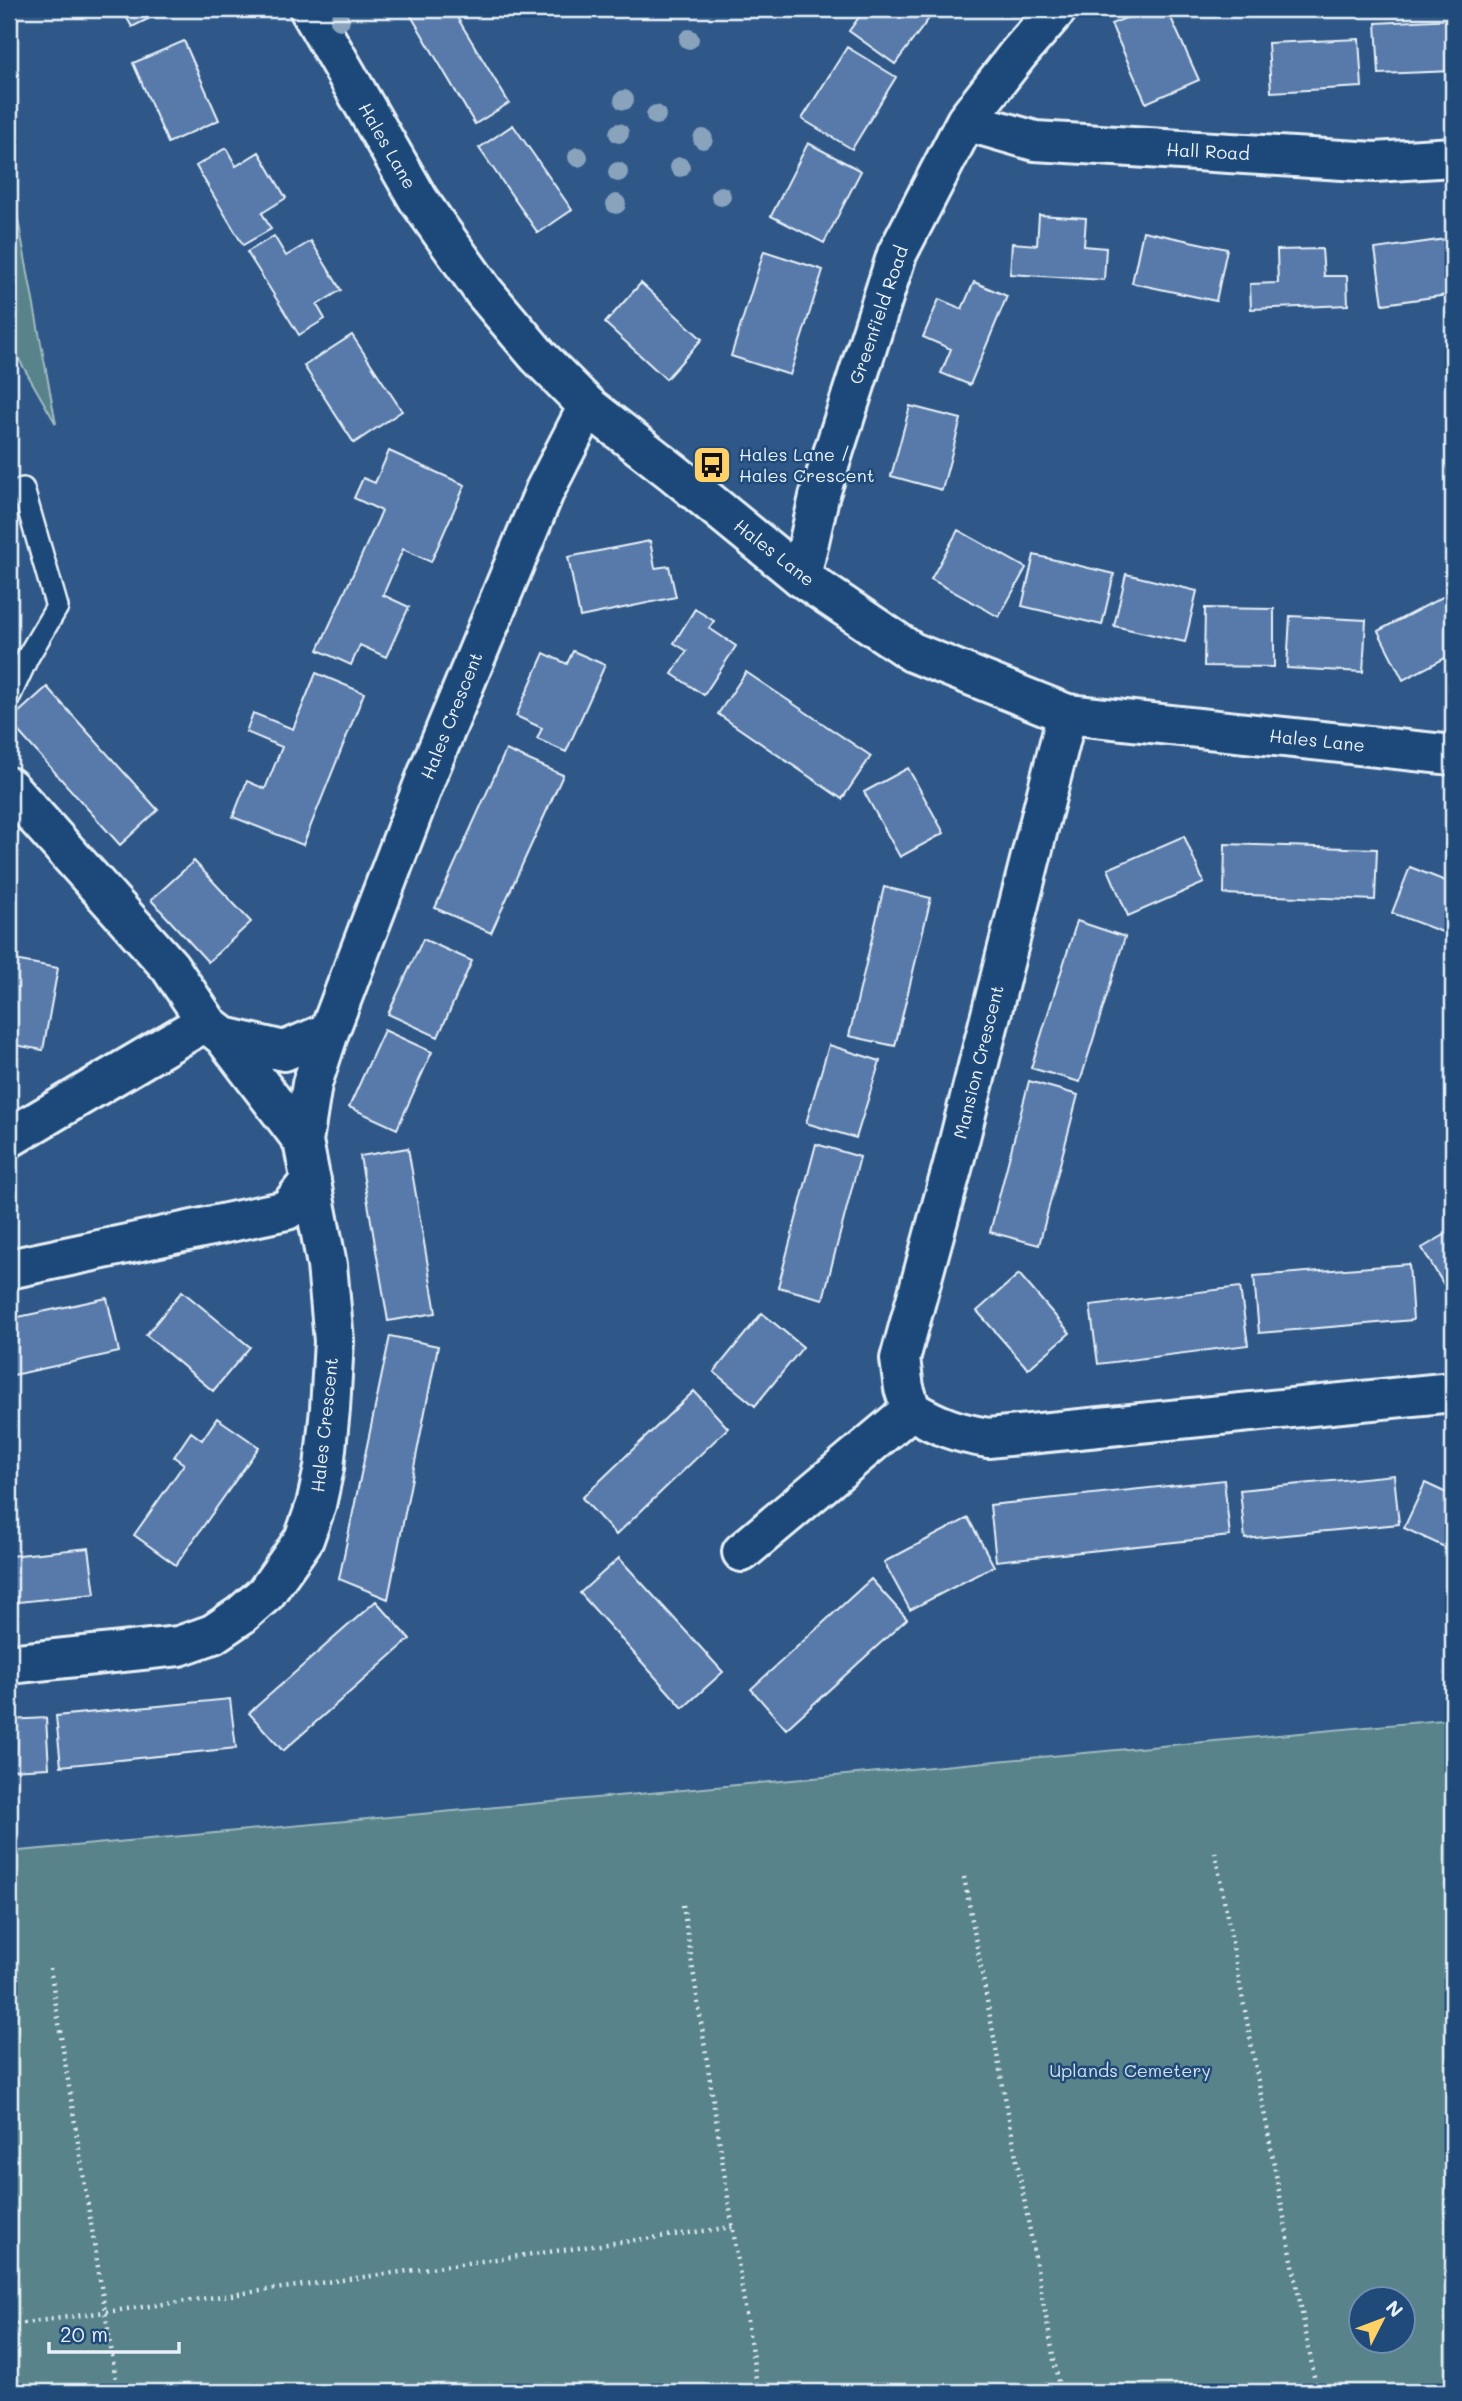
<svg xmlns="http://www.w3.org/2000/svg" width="1462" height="2401" viewBox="0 0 1462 2401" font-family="Mali,sans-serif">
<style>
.green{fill:#59838a;stroke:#a0bac1;stroke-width:2;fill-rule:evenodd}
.building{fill:#587aaa;stroke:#e8f1f8;stroke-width:2}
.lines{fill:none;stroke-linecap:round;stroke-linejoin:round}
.service-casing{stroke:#e8f1f8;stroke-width:26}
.minor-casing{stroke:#e8f1f8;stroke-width:44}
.tertiary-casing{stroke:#e8f1f8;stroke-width:44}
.path{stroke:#e8f1f8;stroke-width:4.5;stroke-dasharray:2 5;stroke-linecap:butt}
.service{stroke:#1f4a7a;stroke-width:21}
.minor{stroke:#1f4a7a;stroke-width:38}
.tertiary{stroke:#1f4a7a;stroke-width:38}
.tree{fill:#89a3bd}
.labels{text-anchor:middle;stroke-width:5;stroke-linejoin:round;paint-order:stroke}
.street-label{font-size:18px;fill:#e8f1f8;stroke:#1f4a7a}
.poi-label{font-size:18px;fill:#e8f1f8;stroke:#1f4a7a;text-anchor:start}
.park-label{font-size:18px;fill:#d3e0e8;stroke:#1f4a7a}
</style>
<rect width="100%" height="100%" fill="#2f5888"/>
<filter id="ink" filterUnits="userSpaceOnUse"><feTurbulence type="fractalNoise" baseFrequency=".0143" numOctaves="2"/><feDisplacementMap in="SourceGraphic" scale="14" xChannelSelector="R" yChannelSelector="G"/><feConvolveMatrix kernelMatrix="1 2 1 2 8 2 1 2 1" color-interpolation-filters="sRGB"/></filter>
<g filter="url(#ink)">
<!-- green -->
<path class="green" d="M 9,171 L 56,424 L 9,342 Z
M 1453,1719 L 1453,2392 L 9,2392 L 9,1852 ZM 1360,2300 L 1402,2300 L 1402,2342 L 1360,2342 Z"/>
<!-- building -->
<path class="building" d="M 122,9 L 160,9 L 162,12 L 132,27 Z
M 407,9 L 452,9 L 509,103 L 475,124 Z
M 865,9 L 936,9 L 895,64 L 849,31 Z
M 1147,9 L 1167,9 L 1199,80 L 1146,103 L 1111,24 Z
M 1453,19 L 1453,71 L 1379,74 L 1376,23 Z
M 1359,39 L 1362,87 L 1271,92 L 1268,43 Z
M 184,41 L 219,120 L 168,143 L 133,63 Z
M 847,47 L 896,77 L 852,149 L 802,119 Z
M 513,125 L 572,210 L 538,233 L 479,148 Z
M 808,143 L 861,171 L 824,243 L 771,216 Z
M 226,148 L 236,166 L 259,152 L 286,198 L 262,213 L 271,229 L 243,245 L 196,166 Z
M 1039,215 L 1086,218 L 1084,246 L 1106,248 L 1104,280 L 1010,274 L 1012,243 L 1037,245 Z
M 1143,231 L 1227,249 L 1216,301 L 1132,283 Z
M 274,236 L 286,256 L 311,241 L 341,290 L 317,305 L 325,319 L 299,335 L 247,252 Z
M 1453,238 L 1453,313 L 1451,314 L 1448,295 L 1383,304 L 1375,249 Z
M 1322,249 L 1324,276 L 1347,276 L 1348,305 L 1251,309 L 1250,284 L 1278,283 L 1277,250 Z
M 764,251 L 823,270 L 790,375 L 731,356 Z
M 974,282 L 1007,296 L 970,385 L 941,373 L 951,349 L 923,337 L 939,299 L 962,309 Z
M 641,283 L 702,339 L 666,379 L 605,323 Z
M 352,335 L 402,411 L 354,443 L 304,366 Z
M 910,406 L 961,419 L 942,490 L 891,476 Z
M 389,451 L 465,485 L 431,562 L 403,549 L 383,595 L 409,607 L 386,657 L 360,645 L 351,665 L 318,650 L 382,511 L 354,498 L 363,478 L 375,483 Z
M 958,530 L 1026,568 L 999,617 L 931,579 Z
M 650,541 L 655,568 L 669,566 L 676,597 L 580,617 L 568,557 Z
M 1034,555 L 1114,574 L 1102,625 L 1022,606 Z
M 1126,574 L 1197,591 L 1185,642 L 1114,626 Z
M 1448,594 L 1453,604 L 1453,654 L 1403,680 L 1378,631 Z
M 1205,608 L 1274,609 L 1274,667 L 1204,666 Z
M 695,609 L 714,621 L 709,628 L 736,646 L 704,695 L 672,674 L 687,651 L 674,643 Z
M 1290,616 L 1366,620 L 1363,672 L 1287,668 Z
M 573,651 L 605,665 L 566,752 L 537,739 L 542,728 L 516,716 L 544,653 L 567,664 Z
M 746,672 L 871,756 L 842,799 L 718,714 Z
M 316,673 L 364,693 L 303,845 L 233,817 L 247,781 L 265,789 L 282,747 L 246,732 L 253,713 L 293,729 Z
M 47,687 L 158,810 L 120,845 L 9,721 Z
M 506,750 L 563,775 L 491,933 L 435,908 Z
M 908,768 L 944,833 L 900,857 L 864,792 Z
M 1184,836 L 1204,883 L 1128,916 L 1108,869 Z
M 1225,844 L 1377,849 L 1375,900 L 1224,894 Z
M 194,861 L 251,922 L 208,962 L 151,900 Z
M 1410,867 L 1453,884 L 1453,936 L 1392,913 Z
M 884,887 L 931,898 L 895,1046 L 849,1036 Z
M 1077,921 L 1125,937 L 1080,1082 L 1031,1068 Z
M 423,939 L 472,961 L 438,1037 L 388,1014 Z
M 9,959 L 58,968 L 43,1050 L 9,1044 Z
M 384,1030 L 432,1052 L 397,1129 L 349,1107 Z
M 829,1045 L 880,1061 L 856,1138 L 806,1123 Z
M 1029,1081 L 1078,1095 L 1039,1245 L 990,1232 Z
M 816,1144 L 860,1157 L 823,1299 L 778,1287 Z
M 408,1148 L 436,1313 L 388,1321 L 360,1156 Z
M 1453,1230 L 1453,1293 L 1450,1295 L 1422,1248 Z
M 1409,1264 L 1413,1320 L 1259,1333 L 1254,1276 Z
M 1019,1274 L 1070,1333 L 1028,1369 L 977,1311 Z
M 1240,1287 L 1248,1345 L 1098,1364 L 1090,1305 Z
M 182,1291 L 250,1347 L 213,1391 L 146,1335 Z
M 107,1298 L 119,1352 L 9,1376 L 9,1319 Z
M 762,1313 L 803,1347 L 755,1406 L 714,1372 Z
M 390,1336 L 438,1346 L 388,1599 L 339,1579 Z
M 694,1391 L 728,1428 L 616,1535 L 582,1498 Z
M 217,1418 L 259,1447 L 176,1565 L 134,1535 L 184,1464 L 174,1457 L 191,1432 L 202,1440 Z
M 1394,1475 L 1399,1524 L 1245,1539 L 1240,1490 Z
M 1224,1480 L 1230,1536 L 996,1561 L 990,1505 Z
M 1425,1483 L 1453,1496 L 1453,1551 L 1404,1528 Z
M 968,1518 L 994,1566 L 910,1610 L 884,1562 Z
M 89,1548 L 95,1594 L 9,1603 L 9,1556 Z
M 619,1558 L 723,1672 L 683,1708 L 580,1593 Z
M 871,1579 L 907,1619 L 786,1729 L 751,1689 Z
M 376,1601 L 410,1639 L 283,1751 L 249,1713 Z
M 230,1699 L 236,1748 L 61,1766 L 56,1716 Z
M 46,1718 L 49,1768 L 9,1770 L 9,1720 Z"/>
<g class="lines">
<!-- service casing -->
<g class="service-casing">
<path id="service" d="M 9,697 L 27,658 L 57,607 L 23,489"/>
</g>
<!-- minor casing -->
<g class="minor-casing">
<path id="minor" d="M 966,121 L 1035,141 L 1375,162 L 1453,157
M 801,577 L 819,497 L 897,254 L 966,121 L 1018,54 L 1057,9
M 1067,714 L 953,1165 L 900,1359 L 904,1388 L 911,1410 C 938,1426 957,1433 988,1438 L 1453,1392
M 9,787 L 170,967 L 208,1024 L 224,1037 L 284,1051 L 329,1032
M 224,1037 L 303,1141
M 9,1138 L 195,1028 L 208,1024
M 9,1269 L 287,1210 L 311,1180
M 742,1552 L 911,1410
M 9,1664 L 179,1646 L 213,1634 L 241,1615 L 266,1593 L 304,1539 L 316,1505 L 324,1468 L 330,1409 L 334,1341 L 327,1265 L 303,1141 L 312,1084 L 329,1032 L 429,770 L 545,490 L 588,406"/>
</g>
<!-- tertiary casing -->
<g class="tertiary-casing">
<path id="tertiary" d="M 309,9 L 418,199 L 484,292 L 538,356 L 588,406 L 674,473 L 801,577 L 912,652 L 1067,714 L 1453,755"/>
</g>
<!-- path -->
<path class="path" d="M 1215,1852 L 1317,2392
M 964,1877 L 1060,2392
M 683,1905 L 758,2392
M 50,1968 L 118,2392
M 9,2325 L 733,2227"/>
<!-- service -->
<use href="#service" class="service"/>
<!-- minor -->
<use href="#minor" class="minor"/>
<!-- tertiary -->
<use href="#tertiary" class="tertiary"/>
</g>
<!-- trees -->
<g class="tree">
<circle cx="340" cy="20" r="10"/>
<circle cx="689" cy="39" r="10"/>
<circle cx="624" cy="100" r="10"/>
<circle cx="656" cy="115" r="10"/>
<circle cx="619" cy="133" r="10"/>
<circle cx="703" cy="139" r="10"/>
<circle cx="578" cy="157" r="10"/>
<circle cx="680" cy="167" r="10"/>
<circle cx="618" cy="172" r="10"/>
<circle cx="721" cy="196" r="10"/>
<circle cx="616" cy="204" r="10"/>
</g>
</g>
<!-- icons -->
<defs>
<g id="bus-square" transform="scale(2.0125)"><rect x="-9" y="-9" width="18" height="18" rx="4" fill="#ffd166" stroke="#1f4a7a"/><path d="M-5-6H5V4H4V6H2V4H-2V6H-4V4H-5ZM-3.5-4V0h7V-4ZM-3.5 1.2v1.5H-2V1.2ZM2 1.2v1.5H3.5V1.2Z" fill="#111"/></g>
</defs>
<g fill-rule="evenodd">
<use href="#bus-square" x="712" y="465"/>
</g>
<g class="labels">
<!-- street labels -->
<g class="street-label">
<text transform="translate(387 146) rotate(60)" y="6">Hales Lane</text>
<text transform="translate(1208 152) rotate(3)" y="6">Hall Road</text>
<text transform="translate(879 315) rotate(-71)" y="6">Greenfield Road</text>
<text transform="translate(774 553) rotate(38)" y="6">Hales Lane</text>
<text transform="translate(452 716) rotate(-68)" y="6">Hales Crescent</text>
<text transform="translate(1317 741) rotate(6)" y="6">Hales Lane</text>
<text transform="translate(979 1062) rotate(-76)" y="6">Mansion Crescent</text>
<text transform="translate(325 1425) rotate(-84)" y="6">Hales Crescent</text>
</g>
<!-- poi labels -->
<g class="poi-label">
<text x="739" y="461">Hales Lane /<tspan x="739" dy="21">Hales Crescent</tspan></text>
</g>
<!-- park labels -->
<g class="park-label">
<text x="1130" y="2077">Uplands Cemetery</text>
</g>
</g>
<!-- margin -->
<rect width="1462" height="2401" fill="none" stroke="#1f4a7a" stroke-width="35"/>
<rect x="18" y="18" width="1427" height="2366" fill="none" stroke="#e8f1f8" stroke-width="2.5" filter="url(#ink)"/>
<!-- north arrow -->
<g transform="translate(1382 2320) rotate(48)"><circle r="33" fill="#1f4a7a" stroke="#6f8dac" stroke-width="2"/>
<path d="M0-5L12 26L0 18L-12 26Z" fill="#ffd166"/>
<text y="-10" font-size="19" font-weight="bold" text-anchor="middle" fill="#e8f1f8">N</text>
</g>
<!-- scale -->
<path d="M49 2342v10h130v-10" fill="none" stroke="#e8f1f8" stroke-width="3.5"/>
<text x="60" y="2342" font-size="21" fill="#e8f1f8" stroke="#1f4a7a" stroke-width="5" paint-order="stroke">20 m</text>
</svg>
